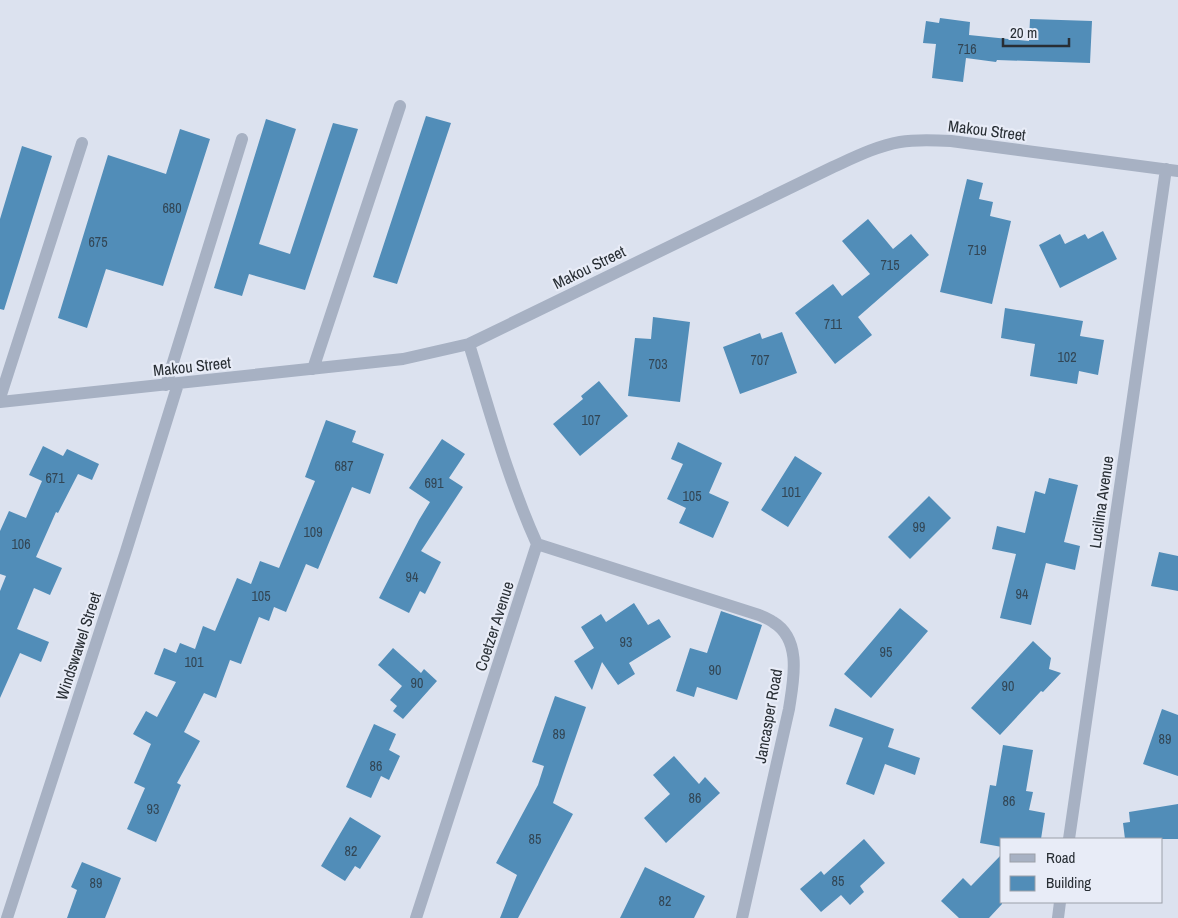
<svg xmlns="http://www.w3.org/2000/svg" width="1178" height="918" viewBox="0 0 1178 918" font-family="'Archivo Narrow',sans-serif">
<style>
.building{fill:#518db8}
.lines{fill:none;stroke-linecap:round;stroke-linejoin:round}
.minor{stroke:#a7b1c3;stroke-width:12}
.labels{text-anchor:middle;stroke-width:4.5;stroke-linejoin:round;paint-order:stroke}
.number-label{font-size:14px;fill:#324655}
.street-label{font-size:16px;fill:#282e34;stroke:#e8ecf7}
</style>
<rect width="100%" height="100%" fill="#dce2ef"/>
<!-- building -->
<path class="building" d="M 940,18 L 970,22 L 969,35 L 1029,41 L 1030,19 L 1092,21 L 1090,63 L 997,60 L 996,62 L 966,58 L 963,82 L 932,78 L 936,44 L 923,43 L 926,21 L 939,23 Z
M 426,116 L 451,123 L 397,284 L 373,277 Z
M 266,119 L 296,129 L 259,244 L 290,254 L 333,123 L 358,129 L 305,290 L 249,274 L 242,296 L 214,288 Z
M 180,129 L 210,139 L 163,286 L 106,269 L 87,328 L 58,318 L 108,155 L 166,174 Z
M 22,146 L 52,156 L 4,310 L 0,309 L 0,219 Z
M 967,179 L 983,183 L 979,199 L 993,202 L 990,216 L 1011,221 L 992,304 L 940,292 Z
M 868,219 L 893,249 L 911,234 L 929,255 L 858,317 L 872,335 L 835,364 L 795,313 L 833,284 L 842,296 L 870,274 L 842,241 Z
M 1103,231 L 1117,259 L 1060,288 L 1039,245 L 1060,234 L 1065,244 L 1085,234 L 1088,239 Z
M 1005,308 L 1083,321 L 1080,336 L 1104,340 L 1098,375 L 1079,371 L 1077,384 L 1030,376 L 1035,344 L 1001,338 Z
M 653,317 L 690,322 L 680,402 L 628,396 L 635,338 L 651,339 Z
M 782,332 L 797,373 L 740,394 L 723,347 L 760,333 L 762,339 Z
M 599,381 L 628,416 L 580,456 L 553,424 L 583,399 L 581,396 Z
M 326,420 L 356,431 L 352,442 L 384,454 L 370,494 L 352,487 L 318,569 L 306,564 L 286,612 L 274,607 L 269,621 L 259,617 L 241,664 L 230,660 L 216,698 L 204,693 L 184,732 L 200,741 L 177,783 L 181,785 L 156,842 L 127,829 L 145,788 L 134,783 L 151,744 L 133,734 L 146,711 L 157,717 L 176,682 L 154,674 L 164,648 L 176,653 L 180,643 L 195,649 L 203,626 L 215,631 L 237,578 L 251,584 L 260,561 L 279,568 L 315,481 L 305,477 Z
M 442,439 L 465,454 L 449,478 L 463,487 L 421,551 L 441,562 L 425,594 L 420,591 L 409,613 L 379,598 L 419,520 L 430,502 L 409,488 Z
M 678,442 L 722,463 L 709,493 L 729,502 L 713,538 L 679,523 L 686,508 L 667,499 L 683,464 L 671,459 Z
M 43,446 L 63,456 L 67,449 L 99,464 L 92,480 L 78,474 L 58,513 L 56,512 L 36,557 L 62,568 L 50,595 L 34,588 L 17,629 L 49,642 L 41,662 L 20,653 L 0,698 L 0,591 L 6,576 L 0,574 L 0,531 L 9,511 L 26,518 L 42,481 L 29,475 Z
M 795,456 L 822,473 L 788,527 L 761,510 Z
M 1049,478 L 1078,485 L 1064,542 L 1080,546 L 1075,570 L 1046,563 L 1031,625 L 1000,618 L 1016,554 L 992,549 L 997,526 L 1025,533 L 1035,491 L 1045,494 Z
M 929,496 L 951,518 L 910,559 L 888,537 Z
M 1159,552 L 1178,556 L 1178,591 L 1151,586 Z
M 634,603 L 648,625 L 659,619 L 671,637 L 629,663 L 635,674 L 618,685 L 602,662 L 592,690 L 574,661 L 594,648 L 581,627 L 601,614 L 606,622 Z
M 900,608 L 928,631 L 871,698 L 844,674 Z
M 721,611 L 762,625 L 737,700 L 697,687 L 694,697 L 676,691 L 690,648 L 707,653 Z
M 1033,641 L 1051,658 L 1049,669 L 1061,673 L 1043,692 L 1041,691 L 1000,735 L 971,708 Z
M 393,648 L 421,673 L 424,669 L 437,681 L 403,719 L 393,711 L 397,706 L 390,700 L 402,686 L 378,665 Z
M 555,696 L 586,707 L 553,803 L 573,814 L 518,918 L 500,918 L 517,875 L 496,863 L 538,785 L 544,766 L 532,762 Z
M 835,708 L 894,729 L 888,747 L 920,758 L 915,775 L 885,764 L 874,795 L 846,784 L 863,738 L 829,726 Z
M 1162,709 L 1178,715 L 1178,776 L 1143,764 Z
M 374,724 L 396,734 L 389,750 L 400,756 L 389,780 L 381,776 L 371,798 L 346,787 Z
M 1003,745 L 1033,750 L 1026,791 L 1033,792 L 1029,810 L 1045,813 L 1041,839 L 1002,839 L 1002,847 L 980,843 L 990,785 L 996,786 Z
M 674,756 L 699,784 L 705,777 L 720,793 L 666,843 L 644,818 L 670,794 L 653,775 Z
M 1178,804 L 1178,839 L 1125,839 L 1123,823 L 1130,822 L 1129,812 Z
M 350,817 L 381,836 L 360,869 L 355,866 L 345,881 L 321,866 Z
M 864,839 L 885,863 L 860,886 L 864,892 L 850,905 L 841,895 L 821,912 L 800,889 L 821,871 L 824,875 Z
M 1002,854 L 1002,904 L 989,918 L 959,918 L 941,901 L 963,878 L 971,886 Z
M 82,862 L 121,878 L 105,918 L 67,918 L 77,890 L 71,887 Z
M 645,867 L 705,896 L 694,918 L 620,918 Z"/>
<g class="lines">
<!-- minor -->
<path class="minor" d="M 313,369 L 400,106
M 166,385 L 242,139
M 0,398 L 82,143
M 0,402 L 403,359 L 469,344 L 833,167 C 855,157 877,146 900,142 C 917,139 934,140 951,141 L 1178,171
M 537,544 L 759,615 C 764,617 769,619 773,622 C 803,640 793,682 789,709 L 742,918
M 1069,839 L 1166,169
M 7,918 L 126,551 L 178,384
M 416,918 L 537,544 C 508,480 490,412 469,344
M 1058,918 L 1060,902"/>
</g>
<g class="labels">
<!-- number labels -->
<g class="number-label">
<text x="967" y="54">716</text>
<text x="172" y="213">680</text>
<text x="98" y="247">675</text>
<text x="977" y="255">719</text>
<text x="890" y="270">715</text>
<text x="833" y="329">711</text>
<text x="1067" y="362">102</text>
<text x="760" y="365">707</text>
<text x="658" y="369">703</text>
<text x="591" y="425">107</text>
<text x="344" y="471">687</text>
<text x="55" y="483">671</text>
<text x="434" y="488">691</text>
<text x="791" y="497">101</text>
<text x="692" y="501">105</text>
<text x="919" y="532">99</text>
<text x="313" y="537">109</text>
<text x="21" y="549">106</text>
<text x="412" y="582">94</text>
<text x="1022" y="599">94</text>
<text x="261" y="601">105</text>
<text x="626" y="647">93</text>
<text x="886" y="657">95</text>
<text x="194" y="667">101</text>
<text x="715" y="675">90</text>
<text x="417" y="688">90</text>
<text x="1008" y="691">90</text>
<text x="559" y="739">89</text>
<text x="1165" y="744">89</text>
<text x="376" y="771">86</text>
<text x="695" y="803">86</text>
<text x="1009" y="806">86</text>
<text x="153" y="814">93</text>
<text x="535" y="844">85</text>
<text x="351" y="856">82</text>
<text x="838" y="886">85</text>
<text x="96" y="888">89</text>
<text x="665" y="906">82</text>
</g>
<!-- street labels -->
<g class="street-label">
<text transform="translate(987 130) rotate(7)" y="6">Makou Street</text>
<text transform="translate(589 267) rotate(-26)" y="6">Makou Street</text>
<text transform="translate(192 366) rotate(-6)" y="6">Makou Street</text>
<text transform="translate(1101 502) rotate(-82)" y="6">Lucilina Avenue</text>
<text transform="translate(494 626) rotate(-72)" y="6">Coetzer Avenue</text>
<text transform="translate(78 646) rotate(-72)" y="6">Windswawel Street</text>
<text transform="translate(768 716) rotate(-80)" y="6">Jancasper Road</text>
</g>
</g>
<!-- legend -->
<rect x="1000" y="838" width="162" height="65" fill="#e8ecf7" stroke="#9ba0a9"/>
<rect x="1010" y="854" width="25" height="8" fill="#a7b1c3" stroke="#9ba0a9"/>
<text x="1046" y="863" font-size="15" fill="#282e34">Road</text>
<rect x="1010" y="876" width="25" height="15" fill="#518db8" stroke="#9ba0a9"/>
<text x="1046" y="888" font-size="15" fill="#282e34">Building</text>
<!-- scale -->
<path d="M1003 38v8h66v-8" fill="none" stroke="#282e34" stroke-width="2.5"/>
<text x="1010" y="38" font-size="15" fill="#282e34" stroke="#e8ecf7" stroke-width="4" paint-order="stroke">20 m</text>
</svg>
